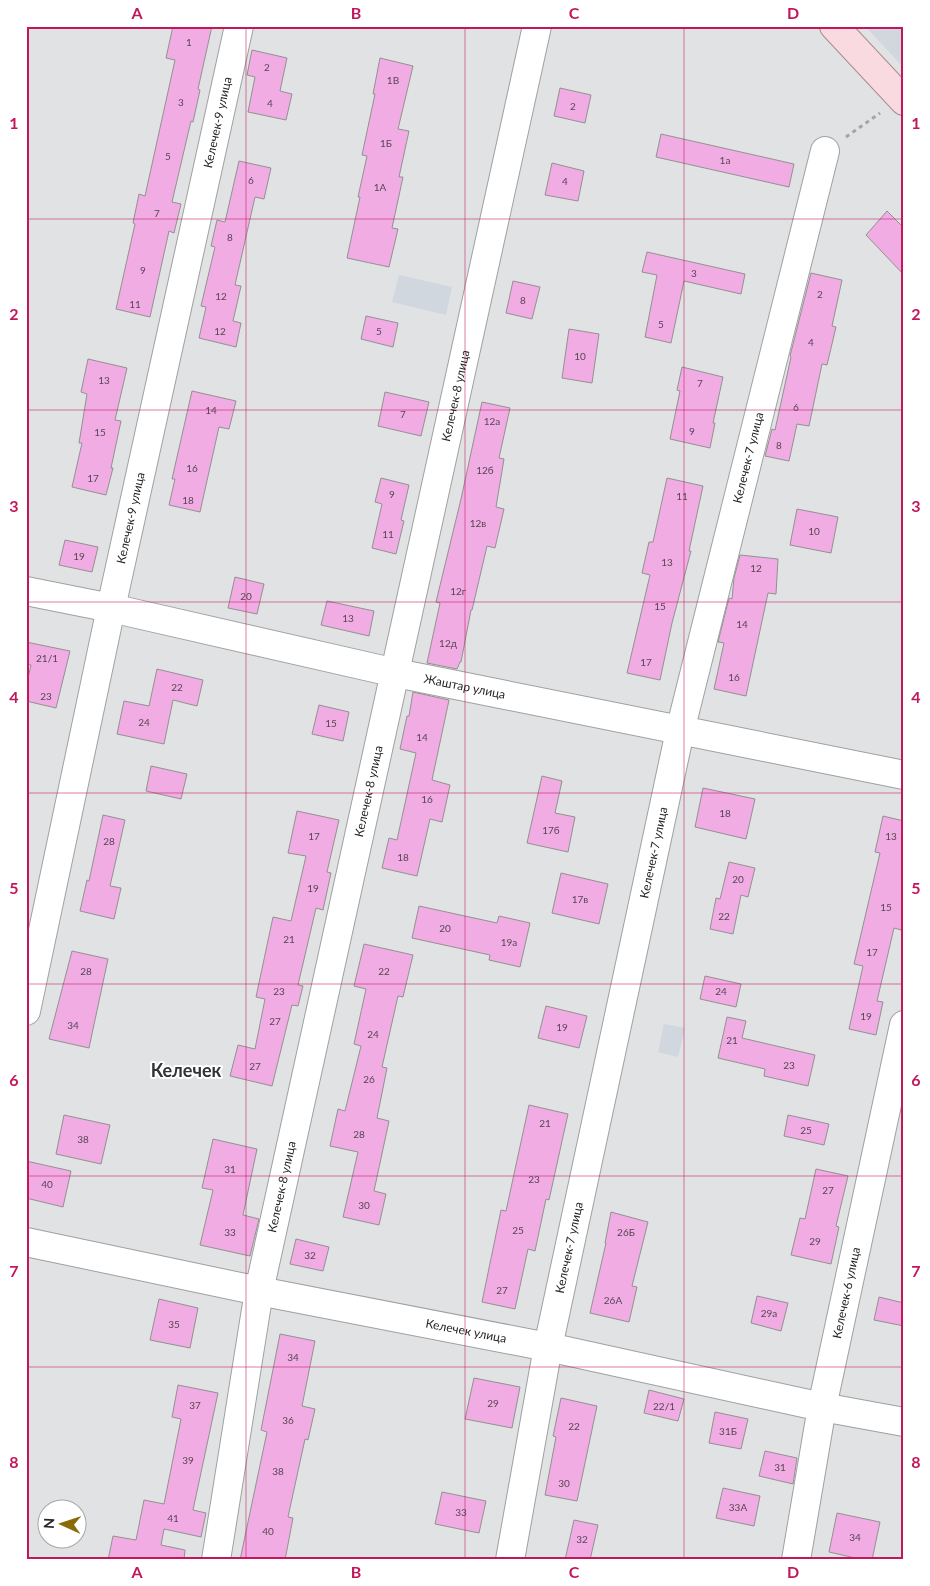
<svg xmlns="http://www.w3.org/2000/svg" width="930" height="1586" viewBox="0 0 930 1586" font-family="Lato,sans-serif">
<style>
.built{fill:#d0d7de}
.building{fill:#f0ace3;stroke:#929192}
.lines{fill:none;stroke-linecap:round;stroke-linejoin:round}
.minor-casing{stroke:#9fa0a1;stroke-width:30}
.major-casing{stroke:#ac8b92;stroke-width:30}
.path{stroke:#a4a4a5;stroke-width:3;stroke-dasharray:4 4;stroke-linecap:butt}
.minor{stroke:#fff;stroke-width:28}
.major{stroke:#fadae1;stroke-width:28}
.grid{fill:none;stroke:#c2185b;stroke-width:1;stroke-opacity:0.55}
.labels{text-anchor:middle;stroke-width:4;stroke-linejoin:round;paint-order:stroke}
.number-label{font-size:10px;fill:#574654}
.street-label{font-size:12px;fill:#242425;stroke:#fff}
.district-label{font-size:18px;font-weight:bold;fill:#323233;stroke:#fff}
.neatline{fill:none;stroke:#c2185b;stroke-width:2}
.grid-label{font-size:16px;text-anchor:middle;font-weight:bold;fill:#c2185b}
</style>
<rect width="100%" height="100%" fill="#e1e2e3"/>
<!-- built -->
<path class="built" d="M 865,26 L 904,26 L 904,68 Z
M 399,275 L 452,287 L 446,315 L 392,302 Z
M 664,1024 L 685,1028 L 678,1057 L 658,1052 Z"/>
<!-- building -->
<path class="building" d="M 173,26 L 212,26 L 198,89 L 200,90 L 193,122 L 191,121 L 172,202 L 181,204 L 174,233 L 169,231 L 150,317 L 116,309 L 135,224 L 133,223 L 139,194 L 145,196 L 175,60 L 166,58 Z
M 252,50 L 287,58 L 280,91 L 292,94 L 286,120 L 248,112 L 255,77 L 247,75 Z
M 380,58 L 413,66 L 398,129 L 409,131 L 399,177 L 403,177 L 392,228 L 398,229 L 389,267 L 347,258 L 360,197 L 358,197 L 367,156 L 362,155 L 375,94 L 373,94 Z
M 560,88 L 591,95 L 585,123 L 554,116 Z
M 661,134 L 794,164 L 789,187 L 656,157 Z
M 239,161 L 271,168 L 264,199 L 255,197 L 235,285 L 241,286 L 233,321 L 241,323 L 236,347 L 199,338 L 206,307 L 201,306 L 215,247 L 211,246 L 217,220 L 225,222 Z
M 552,163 L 584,171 L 578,201 L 545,195 Z
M 887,211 L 904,228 L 904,275 L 866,235 Z
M 647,252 L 745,274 L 741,294 L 684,281 L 671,343 L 645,337 L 657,275 L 642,272 Z
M 811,273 L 842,280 L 832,326 L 836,327 L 827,365 L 822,364 L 809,426 L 797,424 L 789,461 L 765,456 L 772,429 L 775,430 L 791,357 L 790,356 Z
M 513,281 L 540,287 L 532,319 L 506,313 Z
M 366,316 L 398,323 L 393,347 L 361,339 Z
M 569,329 L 599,334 L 592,383 L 562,378 Z
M 88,359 L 127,368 L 115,420 L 121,421 L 111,468 L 113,468 L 106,495 L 72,487 L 82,443 L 79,443 L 87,394 L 81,392 Z
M 682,367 L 723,377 L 713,423 L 715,423 L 710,448 L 670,439 L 680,391 L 677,390 Z
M 192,391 L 236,401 L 229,429 L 219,427 L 200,512 L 169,505 L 175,479 L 172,479 Z
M 385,392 L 429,402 L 421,436 L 378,426 Z
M 482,402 L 510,408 L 499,458 L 504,459 L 496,507 L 504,509 L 495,548 L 487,546 L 472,610 L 471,610 L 461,662 L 460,662 L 457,669 L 427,663 L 440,603 L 436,602 L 461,499 Z
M 381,478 L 409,485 L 401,520 L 404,521 L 396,554 L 372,548 L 382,504 L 375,502 Z
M 667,478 L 703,486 L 689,551 L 691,551 L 672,623 L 660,680 L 627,673 L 650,575 L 642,573 L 649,542 L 653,542 Z
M 797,509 L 838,517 L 831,553 L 790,545 Z
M 65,540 L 98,547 L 92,572 L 59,565 Z
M 740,555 L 778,559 L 776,594 L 768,593 L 746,696 L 714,689 L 724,643 L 718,642 L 729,598 L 732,599 L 734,578 Z
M 235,577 L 264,584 L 257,614 L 228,608 Z
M 327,601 L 374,611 L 369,636 L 321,625 Z
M 26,642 L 70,651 L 56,708 L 26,701 L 26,687 L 31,665 L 26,664 Z
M 157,669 L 203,680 L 197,706 L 173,700 L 164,744 L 117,734 L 124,701 L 149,706 Z
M 413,692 L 449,700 L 432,780 L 450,785 L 442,822 L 430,819 L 417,876 L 382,868 L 389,838 L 397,840 L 416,753 L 400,749 L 407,716 L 409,716 Z
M 319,705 L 349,712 L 343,741 L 312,734 Z
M 151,766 L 187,774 L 181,799 L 146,791 Z
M 542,776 L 562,781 L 555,813 L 575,817 L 568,852 L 527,843 Z
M 703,788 L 755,799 L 746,839 L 695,827 Z
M 297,811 L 339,820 L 327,872 L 331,873 L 323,910 L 316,908 L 298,985 L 303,986 L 298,1006 L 292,1005 L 272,1086 L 230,1076 L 238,1045 L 255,1049 L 265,999 L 256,997 L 273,917 L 291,921 L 306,856 L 288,853 Z
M 103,815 L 125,820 L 110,886 L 121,888 L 114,919 L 80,911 L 87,880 L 89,881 Z
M 883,816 L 904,821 L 904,918 L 901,930 L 894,928 L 877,1001 L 883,1002 L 876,1035 L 849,1029 L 863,966 L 854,964 L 880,853 L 875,852 Z
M 729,862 L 755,868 L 748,897 L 741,895 L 733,934 L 710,929 L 716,898 L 720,899 Z
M 561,873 L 608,884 L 599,924 L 552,913 Z
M 419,906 L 497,923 L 499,916 L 530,923 L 520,967 L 489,960 L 490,955 L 412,938 Z
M 364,944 L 413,955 L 403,997 L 398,996 L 382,1067 L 387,1068 L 377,1118 L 389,1121 L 374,1191 L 386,1194 L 379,1225 L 343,1217 L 358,1152 L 330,1146 L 338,1109 L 345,1111 L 361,1046 L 354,1044 L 366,989 L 354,986 Z
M 72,951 L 108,959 L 89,1048 L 49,1039 Z
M 705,976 L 741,984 L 736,1007 L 700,999 Z
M 546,1006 L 587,1016 L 579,1048 L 538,1038 Z
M 727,1017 L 746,1021 L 742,1038 L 815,1055 L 808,1086 L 764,1076 L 765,1069 L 718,1058 Z
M 529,1105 L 568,1114 L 549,1200 L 546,1199 L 535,1251 L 528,1249 L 515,1309 L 482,1302 L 501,1210 L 506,1211 Z
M 64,1115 L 110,1125 L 101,1164 L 56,1154 Z
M 788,1115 L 829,1124 L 824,1145 L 784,1136 Z
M 213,1139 L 257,1149 L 243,1215 L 259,1219 L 250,1256 L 200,1245 L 213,1190 L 202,1188 Z
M 26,1161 L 71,1171 L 63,1207 L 26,1198 Z
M 816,1169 L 848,1176 L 836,1226 L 839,1227 L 831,1264 L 791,1255 L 800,1218 L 805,1219 Z
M 611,1212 L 648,1222 L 632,1286 L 637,1287 L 629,1322 L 590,1313 L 606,1243 L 605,1243 Z
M 296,1239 L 329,1247 L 323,1271 L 290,1264 Z
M 757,1296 L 788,1303 L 781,1331 L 751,1323 Z
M 879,1297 L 904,1303 L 904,1326 L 874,1320 Z
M 159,1299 L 198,1308 L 190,1348 L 150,1340 Z
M 280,1334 L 315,1341 L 302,1406 L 315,1409 L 308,1440 L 305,1439 L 288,1517 L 293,1518 L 285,1560 L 240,1560 L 267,1432 L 261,1430 Z
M 474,1378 L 520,1387 L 512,1428 L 465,1419 Z
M 178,1385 L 218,1393 L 193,1510 L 206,1513 L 201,1537 L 164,1529 L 161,1545 L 185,1550 L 184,1560 L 108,1560 L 113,1536 L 136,1540 L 144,1500 L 164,1504 L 181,1419 L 172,1417 Z
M 649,1390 L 684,1399 L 678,1421 L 644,1413 Z
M 561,1398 L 597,1406 L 577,1501 L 545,1495 L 556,1437 L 553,1436 Z
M 715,1412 L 748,1419 L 741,1449 L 709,1443 Z
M 765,1451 L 797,1458 L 793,1484 L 759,1476 Z
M 723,1488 L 760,1496 L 754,1526 L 716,1518 Z
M 442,1492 L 486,1501 L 479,1533 L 435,1524 Z
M 837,1513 L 880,1522 L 872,1560 L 864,1560 L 829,1552 Z
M 574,1520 L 598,1525 L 590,1560 L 565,1560 Z"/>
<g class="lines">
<!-- minor casing -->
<g class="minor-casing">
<g id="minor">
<path id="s1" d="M 26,591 L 111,608 L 396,673 L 904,775"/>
<path id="s2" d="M 26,1011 L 111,608 L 239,26"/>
<path id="s3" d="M 26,1242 L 259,1291 L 548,1347 L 822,1407 L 904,1422"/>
<path id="s4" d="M 216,1560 L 259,1291 L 537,26"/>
<path id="s5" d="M 510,1560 L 548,1347 L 680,731 L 825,151"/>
<path id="s6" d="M 796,1560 L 822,1407 L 904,1025"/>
</g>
</g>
<!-- major casing -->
<g class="major-casing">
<path id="major" d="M 834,26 L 904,101"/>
</g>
<!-- path -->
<path class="path" d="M 846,137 L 880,113"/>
<!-- minor -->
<use href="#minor" class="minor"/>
<!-- major -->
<use href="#major" class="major"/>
</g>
<!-- grid -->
<path class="grid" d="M 246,26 L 246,1560M 465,26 L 465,1560M 684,26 L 684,1560M 26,219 L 904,219M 26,410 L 904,410M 26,602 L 904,602M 26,793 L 904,793M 26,984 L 904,984M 26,1176 L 904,1176M 26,1367 L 904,1367"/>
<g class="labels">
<!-- number labels -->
<g class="number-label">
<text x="189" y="46">1</text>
<text x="267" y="71">2</text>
<text x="393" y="84">1В</text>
<text x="181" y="106">3</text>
<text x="270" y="107">4</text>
<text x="573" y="110">2</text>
<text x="386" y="147">1Б</text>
<text x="168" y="160">5</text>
<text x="725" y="164">1а</text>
<text x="251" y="184">6</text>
<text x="565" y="185">4</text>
<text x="380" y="191">1А</text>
<text x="157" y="217">7</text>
<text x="230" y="241">8</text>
<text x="143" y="274">9</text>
<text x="694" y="277">3</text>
<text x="820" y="298">2</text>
<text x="221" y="300">12</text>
<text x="523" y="304">8</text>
<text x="135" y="308">11</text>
<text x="661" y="328">5</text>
<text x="220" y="335">12</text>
<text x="379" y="335">5</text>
<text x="811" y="346">4</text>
<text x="580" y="360">10</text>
<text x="104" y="384">13</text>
<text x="700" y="387">7</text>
<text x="796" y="411">6</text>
<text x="211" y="414">14</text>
<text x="403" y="418">7</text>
<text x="492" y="425">12а</text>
<text x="692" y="435">9</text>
<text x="100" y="436">15</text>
<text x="779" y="449">8</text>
<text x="192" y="472">16</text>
<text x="485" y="474">12б</text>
<text x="93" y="482">17</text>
<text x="392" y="498">9</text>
<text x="682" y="500">11</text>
<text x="188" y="504">18</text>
<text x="478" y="527">12в</text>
<text x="814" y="535">10</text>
<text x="388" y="538">11</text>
<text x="79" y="560">19</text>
<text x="667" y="566">13</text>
<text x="756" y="572">12</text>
<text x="458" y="595">12г</text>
<text x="246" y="600">20</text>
<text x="660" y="610">15</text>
<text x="348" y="622">13</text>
<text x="742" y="628">14</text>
<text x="448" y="647">12д</text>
<text x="47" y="662">21/1</text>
<text x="646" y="666">17</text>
<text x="734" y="681">16</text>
<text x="177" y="691">22</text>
<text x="46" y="700">23</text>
<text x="144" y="726">24</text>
<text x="331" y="727">15</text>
<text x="422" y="741">14</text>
<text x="427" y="803">16</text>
<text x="725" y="817">18</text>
<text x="551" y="834">17б</text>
<text x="314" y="840">17</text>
<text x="891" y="840">13</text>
<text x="109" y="845">28</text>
<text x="403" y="861">18</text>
<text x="738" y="883">20</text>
<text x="313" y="892">19</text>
<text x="580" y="903">17в</text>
<text x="886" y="911">15</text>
<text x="724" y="920">22</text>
<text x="445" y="932">20</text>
<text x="289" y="943">21</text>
<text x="509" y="946">19а</text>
<text x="872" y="956">17</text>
<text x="86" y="975">28</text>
<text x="384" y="975">22</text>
<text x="279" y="995">23</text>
<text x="721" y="995">24</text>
<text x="866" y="1020">19</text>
<text x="275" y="1025">27</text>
<text x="73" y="1029">34</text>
<text x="562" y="1031">19</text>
<text x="373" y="1038">24</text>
<text x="732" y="1044">21</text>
<text x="789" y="1069">23</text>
<text x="255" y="1070">27</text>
<text x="369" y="1083">26</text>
<text x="545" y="1127">21</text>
<text x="806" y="1134">25</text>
<text x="359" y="1138">28</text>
<text x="83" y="1143">38</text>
<text x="230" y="1173">31</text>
<text x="534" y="1183">23</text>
<text x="47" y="1188">40</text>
<text x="828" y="1194">27</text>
<text x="364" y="1209">30</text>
<text x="518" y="1234">25</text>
<text x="230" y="1236">33</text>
<text x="626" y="1236">26Б</text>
<text x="815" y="1245">29</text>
<text x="310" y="1259">32</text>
<text x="502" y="1294">27</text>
<text x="613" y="1304">26А</text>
<text x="769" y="1317">29а</text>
<text x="174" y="1328">35</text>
<text x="293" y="1361">34</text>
<text x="493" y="1407">29</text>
<text x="195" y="1409">37</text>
<text x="664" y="1410">22/1</text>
<text x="288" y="1424">36</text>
<text x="574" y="1430">22</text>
<text x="728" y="1435">31Б</text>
<text x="188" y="1464">39</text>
<text x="780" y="1471">31</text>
<text x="278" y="1475">38</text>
<text x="564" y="1487">30</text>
<text x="738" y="1511">33А</text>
<text x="461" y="1516">33</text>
<text x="173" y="1522">41</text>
<text x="268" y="1535">40</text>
<text x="855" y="1541">34</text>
<text x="582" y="1543">32</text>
</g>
<!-- street labels -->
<g class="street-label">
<text dy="4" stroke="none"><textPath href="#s2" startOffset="909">Келечек-9 улица</textPath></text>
<text dy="4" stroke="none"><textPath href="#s4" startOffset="1189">Келечек-8 улица</textPath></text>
<text dy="4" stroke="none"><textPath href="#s5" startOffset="1128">Келечек-7 улица</textPath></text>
<text dy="4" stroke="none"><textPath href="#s2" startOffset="504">Келечек-9 улица</textPath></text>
<text dy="4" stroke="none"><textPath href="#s1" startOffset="449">Жаштар улица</textPath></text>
<text dy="4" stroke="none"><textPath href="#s4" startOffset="784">Келечек-8 улица</textPath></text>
<text dy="4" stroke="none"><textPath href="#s5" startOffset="722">Келечек-7 улица</textPath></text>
<text dy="4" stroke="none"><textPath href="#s4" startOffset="379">Келечек-8 улица</textPath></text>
<text dy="4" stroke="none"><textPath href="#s5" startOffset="318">Келечек-7 улица</textPath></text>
<text dy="4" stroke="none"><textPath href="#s6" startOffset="272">Келечек-6 улица</textPath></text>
<text dy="4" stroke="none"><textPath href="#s3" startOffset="449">Келечек улица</textPath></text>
</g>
<!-- district labels -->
<g class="district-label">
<text x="186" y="1077">Келечек</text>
</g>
</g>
<!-- border -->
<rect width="930" height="1586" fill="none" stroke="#ffffff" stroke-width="55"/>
<!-- north arrow -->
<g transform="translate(62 1524) rotate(273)"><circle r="24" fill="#ffffff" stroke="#a7a7a8"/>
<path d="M0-4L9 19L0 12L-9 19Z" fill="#896a07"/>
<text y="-8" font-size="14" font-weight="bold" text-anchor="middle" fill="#242425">N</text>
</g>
<rect x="28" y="28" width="874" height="1530" class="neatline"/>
<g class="grid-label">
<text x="137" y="19">A</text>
<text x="356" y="19">B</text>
<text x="574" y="19">C</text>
<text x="793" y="19">D</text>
<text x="14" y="129">1</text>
<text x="916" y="129">1</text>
<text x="14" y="320">2</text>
<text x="916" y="320">2</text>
<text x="14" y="512">3</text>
<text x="916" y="512">3</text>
<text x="14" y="703">4</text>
<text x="916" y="703">4</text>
<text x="14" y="894">5</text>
<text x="916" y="894">5</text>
<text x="14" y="1086">6</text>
<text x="916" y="1086">6</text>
<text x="14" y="1277">7</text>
<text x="916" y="1277">7</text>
<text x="14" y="1468">8</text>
<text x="916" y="1468">8</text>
<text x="137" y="1578">A</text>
<text x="356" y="1578">B</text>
<text x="574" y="1578">C</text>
<text x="793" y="1578">D</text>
</g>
</svg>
